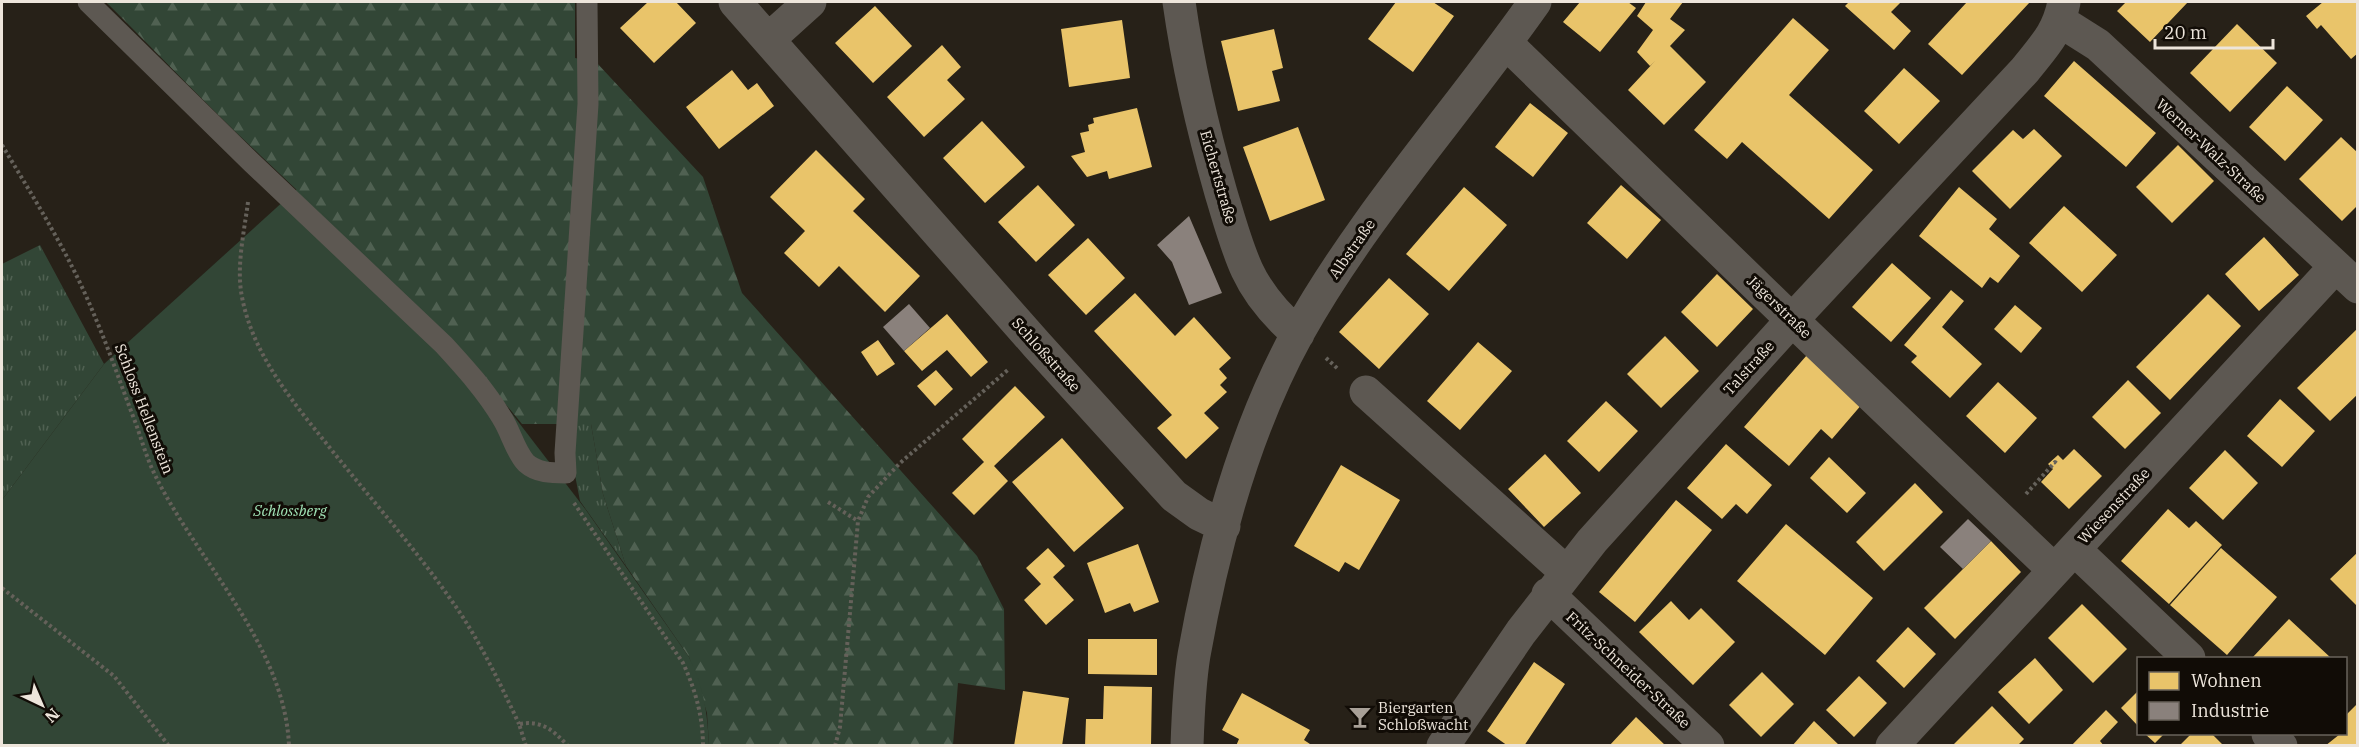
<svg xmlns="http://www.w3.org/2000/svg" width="2359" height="747" viewBox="0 0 2359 747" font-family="'IBM Plex Serif',serif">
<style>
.grass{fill:url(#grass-tufts)}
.forest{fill:url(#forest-firs)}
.green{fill:#324636}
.homes{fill:#e9c46a}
.industry{fill:#8a817c}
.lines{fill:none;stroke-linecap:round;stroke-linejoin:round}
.path{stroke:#65615a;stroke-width:4;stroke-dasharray:3 3;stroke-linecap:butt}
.lane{stroke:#5d5852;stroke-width:21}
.street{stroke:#5d5852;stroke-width:33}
.labels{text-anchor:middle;stroke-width:6;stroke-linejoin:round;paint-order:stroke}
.street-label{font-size:15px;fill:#ede5db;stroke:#110c06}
.park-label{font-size:15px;font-style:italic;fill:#a1e3b6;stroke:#110c06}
.poi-label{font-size:15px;fill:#ede5db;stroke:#110c06;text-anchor:start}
</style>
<defs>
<pattern id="grass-tufts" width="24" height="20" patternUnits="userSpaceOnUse" patternTransform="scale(1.5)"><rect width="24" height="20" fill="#324636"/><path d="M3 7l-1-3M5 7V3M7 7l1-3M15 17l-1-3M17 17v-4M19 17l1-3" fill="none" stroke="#506152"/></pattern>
<pattern id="forest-firs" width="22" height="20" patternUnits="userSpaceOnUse" patternTransform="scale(1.5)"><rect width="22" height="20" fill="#324636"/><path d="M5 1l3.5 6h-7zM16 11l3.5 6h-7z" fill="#506152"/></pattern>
</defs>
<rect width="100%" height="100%" fill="#272118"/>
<!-- grass -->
<path class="grass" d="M 40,245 L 104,364 L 2,500 L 2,264 Z
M 574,424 L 591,424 L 603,494 L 626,566 L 580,501 L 575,475 Z"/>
<!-- forest -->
<path class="forest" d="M 106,2 L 575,2 L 575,58 L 596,62 L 703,177 L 742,293 L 977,556 L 1004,609 L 1005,690 L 958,683 L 953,745 L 709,745 L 707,713 L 689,657 L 626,566 L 603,494 L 591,424 L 522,424 C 443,327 352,242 261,156 C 208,106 157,53 106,2 Z"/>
<!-- green -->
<path class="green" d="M 297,189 L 389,277 L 480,372 L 586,510 L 689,657 C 704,689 707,710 709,745 L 2,745 L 2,500 L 104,364 Z"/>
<!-- homes -->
<path class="homes" d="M 648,2 L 676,2 L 696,23 L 654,63 L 620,28 Z
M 1396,2 L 1433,2 L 1454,16 L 1413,72 L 1368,39 Z
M 1580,2 L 1628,2 L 1636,8 L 1600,52 L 1563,22 Z
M 1646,2 L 1683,2 L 1670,19 L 1685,30 L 1670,46 L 1706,82 L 1664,125 L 1628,90 L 1655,61 L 1650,66 L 1637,52 L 1653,30 L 1637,16 Z
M 1849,2 L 1901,2 L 1891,12 L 1911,31 L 1894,50 L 1845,6 Z
M 1967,2 L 2030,2 L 1962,75 L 1928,44 Z
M 2126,2 L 2188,2 L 2150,42 L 2117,11 Z
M 2323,2 L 2358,2 L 2358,53 L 2351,59 L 2321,25 L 2317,29 L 2306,16 Z
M 875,6 L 912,46 L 873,83 L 835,43 Z
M 1793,18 L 1829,50 L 1789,95 L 1873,170 L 1829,219 L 1742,142 L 1727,159 L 1694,130 Z
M 1122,20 L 1130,78 L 1069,87 L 1061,29 Z
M 2237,24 L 2277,63 L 2230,112 L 2190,73 Z
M 1274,29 L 1283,68 L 1272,71 L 1280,101 L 1238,111 L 1221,41 Z
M 942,45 L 961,67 L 947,80 L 965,99 L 924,137 L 887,97 Z
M 2074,61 L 2156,133 L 2126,167 L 2044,96 Z
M 1904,68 L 1940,101 L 1899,144 L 1864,111 Z
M 732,70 L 748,90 L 757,83 L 774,106 L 719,149 L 686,107 Z
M 2287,86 L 2323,120 L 2285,161 L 2249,127 Z
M 1530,103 L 1568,133 L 1533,177 L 1495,147 Z
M 1137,108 L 1152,167 L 1109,179 L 1107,171 L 1087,177 L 1071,156 L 1085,152 L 1080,133 L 1089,131 L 1088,125 L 1094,123 L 1093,118 Z
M 982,121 L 1025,167 L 985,203 L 943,158 Z
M 1298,127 L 1325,200 L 1270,221 L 1243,147 Z
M 2034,129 L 2062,156 L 2010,209 L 1972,171 L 2013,130 L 2023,139 Z
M 2341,137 L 2358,153 L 2358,205 L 2342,221 L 2299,179 Z
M 2178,145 L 2214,181 L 2172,223 L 2136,187 Z
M 816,150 L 865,199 L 853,211 L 920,276 L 885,312 L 839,266 L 819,287 L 784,253 L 805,231 L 770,197 Z
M 1038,185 L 1075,225 L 1036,262 L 998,222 Z
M 1621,185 L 1661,220 L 1627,259 L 1587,223 Z
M 1464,187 L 1507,225 L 1449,291 L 1406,254 Z
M 1959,187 L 1997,219 L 1989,229 L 2020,256 L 1998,283 L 1990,277 L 1982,288 L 1919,236 Z
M 2064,206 L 2117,255 L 2082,292 L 2029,243 Z
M 2264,237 L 2299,275 L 2259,311 L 2225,274 Z
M 1088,238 L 1125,278 L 1086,315 L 1048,275 Z
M 1892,263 L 1931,298 L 1891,342 L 1852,307 Z
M 1717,274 L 1753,309 L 1717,347 L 1681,312 Z
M 1389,278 L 1429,314 L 1379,369 L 1339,332 Z
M 1951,290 L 1964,301 L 1942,327 L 1982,364 L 1950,398 L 1911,362 L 1917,356 L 1904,345 Z
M 1135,293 L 1175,336 L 1194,317 L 1231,358 L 1219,369 L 1227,378 L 1220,385 L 1227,392 L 1204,413 L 1219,428 L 1186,459 L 1157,428 L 1172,415 L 1094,331 Z
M 2208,294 L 2241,326 L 2170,400 L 2136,367 Z
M 2015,305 L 2042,328 L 2021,353 L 1994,329 Z
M 947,314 L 988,362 L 971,377 L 947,350 L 922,371 L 904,351 Z
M 2358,328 L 2358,394 L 2330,421 L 2297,388 Z
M 1665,336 L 1699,371 L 1661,408 L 1627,374 Z
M 878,340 L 895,364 L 877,376 L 861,352 Z
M 1478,342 L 1512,371 L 1460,430 L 1427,401 Z
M 1807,355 L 1863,403 L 1832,439 L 1821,429 L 1789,466 L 1744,427 Z
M 936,370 L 953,389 L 935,406 L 917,386 Z
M 2128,380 L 2161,413 L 2125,449 L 2092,417 Z
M 1998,382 L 2037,418 L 2005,453 L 1966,416 Z
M 1015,386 L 1045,417 L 994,466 L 1008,481 L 974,515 L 952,493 L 984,462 L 962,439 Z
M 2280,399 L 2315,431 L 2282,467 L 2247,436 Z
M 1606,401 L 1638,431 L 1599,472 L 1567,441 Z
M 1062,438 L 1124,508 L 1074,552 L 1012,482 Z
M 1726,444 L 1772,485 L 1747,514 L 1736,504 L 1722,519 L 1687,488 Z
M 2074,449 L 2102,476 L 2069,509 L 2041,482 L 2053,469 L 2048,464 L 2058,455 L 2063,460 Z
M 2225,450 L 2258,483 L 2223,520 L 2189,488 Z
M 1545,454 L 1581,493 L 1544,527 L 1508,489 Z
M 1829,457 L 1866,493 L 1847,513 L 1810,478 Z
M 1341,465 L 1400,500 L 1359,570 L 1345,562 L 1339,572 L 1294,546 Z
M 1915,483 L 1943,512 L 1884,571 L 1856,542 Z
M 1676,500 L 1712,530 L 1635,622 L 1599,592 Z
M 2168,509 L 2189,528 L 2196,521 L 2222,545 L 2169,604 L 2121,561 Z
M 1786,524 L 1873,598 L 1825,655 L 1737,581 Z
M 1991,541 L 2021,572 L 1955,639 L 1924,608 Z
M 1138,544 L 1159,602 L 1134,612 L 1130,603 L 1105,613 L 1087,563 Z
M 1048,548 L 1065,566 L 1053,577 L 1074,600 L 1046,625 L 1024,600 L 1041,584 L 1026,568 Z
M 2221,548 L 2277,597 L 2227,655 L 2170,605 Z
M 2358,552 L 2358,607 L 2330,579 Z
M 1671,601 L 1689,620 L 1701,608 L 1735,642 L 1693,685 L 1639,632 Z
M 2082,604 L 2127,649 L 2093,683 L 2048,638 Z
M 2289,619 L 2331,658 L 2252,658 Z
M 1908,627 L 1936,654 L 1904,688 L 1876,661 Z
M 1088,639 L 1157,639 L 1157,675 L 1088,674 Z
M 2035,658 L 2063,690 L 2029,724 L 1998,692 Z
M 1534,662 L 1565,684 L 1524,746 L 1508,746 L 1487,731 Z
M 1762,672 L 1794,704 L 1761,737 L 1729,705 Z
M 1859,676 L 1887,703 L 1854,737 L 1826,710 Z
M 1104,686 L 1152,687 L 1151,746 L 1085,746 L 1086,719 L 1103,719 Z
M 1023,691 L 1069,698 L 1062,746 L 1014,746 Z
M 2138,691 L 2138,726 L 2121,708 Z
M 1242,693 L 1310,730 L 1304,740 L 1313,746 L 1236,746 L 1239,739 L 1222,730 Z
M 2358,703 L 2358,746 L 2325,746 L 2340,734 L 2346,734 L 2346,715 Z
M 1992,706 L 2024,739 L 2017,746 L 1952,746 Z
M 2106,710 L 2118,722 L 2100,741 L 2104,746 L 2071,746 Z
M 1636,717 L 1666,746 L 1609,746 Z
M 1814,721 L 1840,746 L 1792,746 Z
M 2145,734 L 2164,734 L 2155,743 Z
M 2191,734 L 2212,734 L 2224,746 L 2179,746 Z"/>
<!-- industry -->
<path class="industry" d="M 1189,216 L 1222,293 L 1189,305 L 1172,262 L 1157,245 Z
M 909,304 L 930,328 L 904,351 L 883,327 Z
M 1968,519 L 1991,541 L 1963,569 L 1940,547 Z"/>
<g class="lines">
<!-- path -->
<path class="path" d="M 2,145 C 35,200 71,257 95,317 C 110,352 122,388 136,424 C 142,441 147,459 155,475 C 197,561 285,645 289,746
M 248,202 C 244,233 236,267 242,297 C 253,356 294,403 330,448 C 370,498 413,546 449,597 C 478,637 498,679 519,724
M 1326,358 L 1338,369
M 2026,494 L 2055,462 L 2058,465
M 828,502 L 858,521
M 574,503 L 683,663 C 695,689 703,716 703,746
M 2,588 L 114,676 L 169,746
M 526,746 L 519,724 C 542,720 553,730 568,746
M 835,746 L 840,727 L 858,521 L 868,497 L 900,463 L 1009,369"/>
<!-- lane -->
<path class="lane" d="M 88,2 L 252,163 L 444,345 C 465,368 486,391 502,418 C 511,432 515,451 526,463 C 537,473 552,473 566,473 L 565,453 L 588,104 L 587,2"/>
<!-- street -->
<path class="street" d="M 735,2 L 1037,345 L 1174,496 L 1199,514 L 1224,526
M 1179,2 C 1188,66 1203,130 1221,193 C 1229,219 1236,246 1247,270 C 1259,296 1277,316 1298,334
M 2060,21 L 2098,45 L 2358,287
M 769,39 L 810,2
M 1506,43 L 1792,320 L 2054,570
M 1366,392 L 1566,572
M 2074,549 L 2189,658
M 1548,594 L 1708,746
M 2268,734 L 2281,746
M 1187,746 C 1188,716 1189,685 1194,655 C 1213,548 1245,429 1298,333 C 1364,215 1457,113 1535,2
M 1443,746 L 1521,632 L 1592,541 L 1792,320 L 2025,70 C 2044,46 2058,33 2064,2
M 1892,746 L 2335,267"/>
</g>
<!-- icons -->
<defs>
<g id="bar-bare" transform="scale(1.8)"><path d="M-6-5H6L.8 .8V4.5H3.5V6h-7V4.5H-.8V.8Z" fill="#a8a097" stroke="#110c06" stroke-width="2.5" paint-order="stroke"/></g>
</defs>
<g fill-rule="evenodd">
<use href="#bar-bare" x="1360" y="717"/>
</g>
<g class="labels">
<!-- street labels -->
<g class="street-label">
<text transform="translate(2211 151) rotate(43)" y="5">Werner-Walz-Straße</text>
<text transform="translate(1218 177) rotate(74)" y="5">Eichertstraße</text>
<text transform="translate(1352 249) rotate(-55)" y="5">Albstraße</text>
<text transform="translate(1779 307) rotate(44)" y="5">Jägerstraße</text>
<text transform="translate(1046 355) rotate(48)" y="5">Schloßstraße</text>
<text transform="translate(1749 368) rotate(-48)" y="5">Talstraße</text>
<text transform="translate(144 409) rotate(69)" y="5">Schloss Hellenstein</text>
<text transform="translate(2114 506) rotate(-47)" y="5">Wiesenstraße</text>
<text transform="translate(1628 670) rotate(43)" y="5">Fritz-Schneider-Straße</text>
</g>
<!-- park labels -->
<g class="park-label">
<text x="290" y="516">Schlossberg</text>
</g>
<!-- poi labels -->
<g class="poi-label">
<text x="1378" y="713">Biergarten<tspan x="1378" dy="17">Schloßwacht</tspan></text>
</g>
</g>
<!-- border -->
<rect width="2359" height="747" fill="none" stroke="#ede5db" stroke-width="6"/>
<!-- legend -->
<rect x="2137" y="657" width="210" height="78" fill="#110c06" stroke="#69635b" stroke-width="1.5"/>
<rect x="2149" y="672" width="30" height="18" fill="#e9c46a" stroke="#69635b" stroke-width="1.5"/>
<text x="2191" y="687" font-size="18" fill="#ede5db">Wohnen</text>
<rect x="2149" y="702" width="30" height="18" fill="#8a817c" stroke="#69635b" stroke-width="1.5"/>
<text x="2191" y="717" font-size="18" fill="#ede5db">Industrie</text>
<!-- north arrow -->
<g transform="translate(42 705) rotate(136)" stroke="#110c06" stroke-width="4.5" paint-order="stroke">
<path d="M0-4.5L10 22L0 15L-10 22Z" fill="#ede5db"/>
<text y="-9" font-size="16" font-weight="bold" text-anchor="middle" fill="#ede5db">N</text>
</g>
<!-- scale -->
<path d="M2155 39v9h118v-9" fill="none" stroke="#ede5db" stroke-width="3"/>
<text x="2164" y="39" font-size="18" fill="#ede5db" stroke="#110c06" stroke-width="4.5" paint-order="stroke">20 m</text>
</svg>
